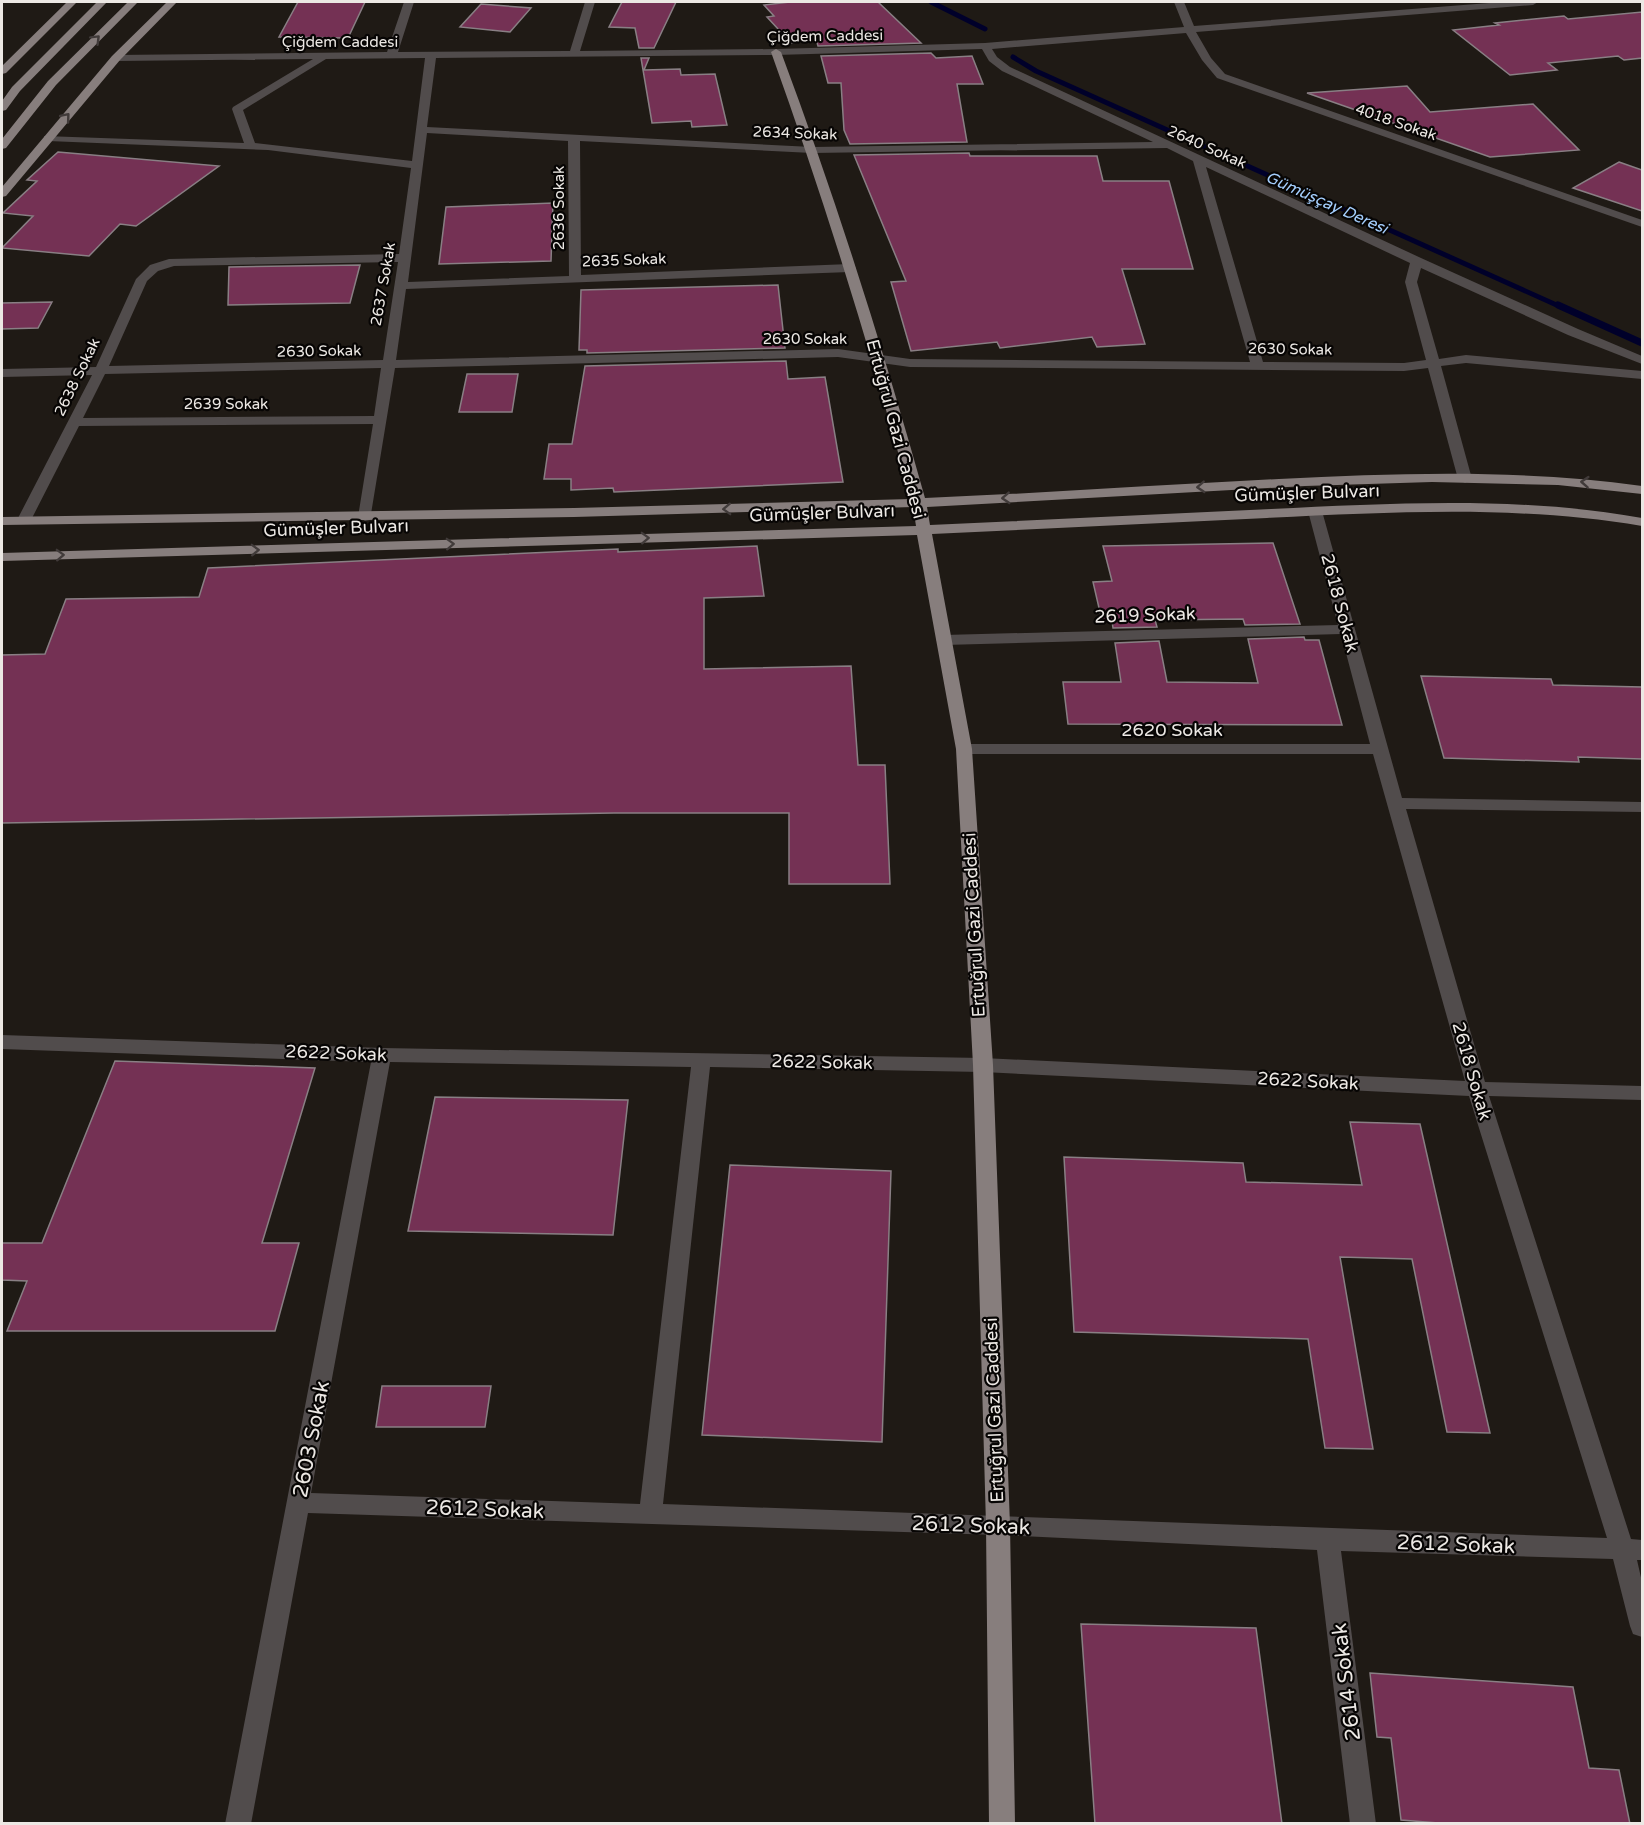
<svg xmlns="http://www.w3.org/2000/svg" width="1644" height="1825" viewBox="0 0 1644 1825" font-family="'Varela Round',sans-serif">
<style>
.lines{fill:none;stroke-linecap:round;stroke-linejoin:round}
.stream-far1{stroke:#00002a;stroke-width:5}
.stream{stroke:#00002a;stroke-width:7}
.building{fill:#743154;stroke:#897f84;stroke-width:1.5}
.minor{fill:#514c4c;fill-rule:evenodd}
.major{fill:#877e7d;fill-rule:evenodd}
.oneway{stroke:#413b3a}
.labels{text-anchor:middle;stroke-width:4.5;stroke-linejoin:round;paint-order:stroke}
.far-street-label{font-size:15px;fill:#ece8e4;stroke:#070504}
.far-water-label{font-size:16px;font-style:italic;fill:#a4cefd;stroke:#070504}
.street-label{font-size:18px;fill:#ece8e4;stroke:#070504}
.near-street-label{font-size:21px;fill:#ece8e4;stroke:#070504}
</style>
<rect width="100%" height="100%" fill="#1f1a15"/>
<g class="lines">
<!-- stream-far1 -->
<path class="stream-far1" d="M 931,2 L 985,29
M 1013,57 L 1036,71 L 1561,307"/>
<!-- stream -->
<path class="stream" d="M 1558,305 L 1642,343"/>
</g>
<!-- building -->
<path class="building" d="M 298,2 L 365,2 L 348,38 L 279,37 Z
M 622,2 L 676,2 L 654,48 L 639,48 L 635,28 L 609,27 Z
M 790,2 L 878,2 L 921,43 L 818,46 L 816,39 L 791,43 L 767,17 L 774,16 L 764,5 Z
M 481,4 L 531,8 L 510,32 L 460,27 Z
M 1642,12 L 1642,58 L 1624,60 L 1618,56 L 1548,63 L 1557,70 L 1510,75 L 1453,30 L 1499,25 L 1495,23 L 1564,16 L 1568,19 Z
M 931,53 L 936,58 L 972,56 L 983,84 L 957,84 L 967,142 L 850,144 L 844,130 L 841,83 L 828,83 L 821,56 Z
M 641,58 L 649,58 L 644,70 L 680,69 L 681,75 L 715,74 L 727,125 L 692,127 L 691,121 L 652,123 Z
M 1407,86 L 1430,112 L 1533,104 L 1579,150 L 1490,157 L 1307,93 Z
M 58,152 L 219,166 L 136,226 L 120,224 L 89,256 L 2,248 L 33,216 L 3,213 L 37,181 L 27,180 Z
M 969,153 L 970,156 L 1097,156 L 1103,181 L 1169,181 L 1193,269 L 1122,269 L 1145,344 L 1097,347 L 1092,337 L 1000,348 L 997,342 L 911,351 L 891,282 L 906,281 L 854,155 Z
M 1619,162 L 1642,170 L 1642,211 L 1573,188 Z
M 553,203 L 551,261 L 439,264 L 446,207 Z
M 360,265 L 350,303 L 228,305 L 229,267 Z
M 778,285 L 785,348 L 587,353 L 587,350 L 579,350 L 581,290 Z
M 52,302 L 38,328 L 2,329 L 2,303 Z
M 786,361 L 788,379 L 825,377 L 843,482 L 614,492 L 613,488 L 571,490 L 571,479 L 544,479 L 549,444 L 572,444 L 585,366 Z
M 467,374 L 518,374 L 512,412 L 459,412 Z
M 1273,543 L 1300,624 L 1245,625 L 1243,619 L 1155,620 L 1157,627 L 1113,628 L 1112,621 L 1102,621 L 1093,582 L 1112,581 L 1103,546 Z
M 757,546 L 764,596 L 704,598 L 704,669 L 851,666 L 858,765 L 885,765 L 890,884 L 789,884 L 789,813 L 614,813 L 2,823 L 2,655 L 45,654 L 66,599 L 199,597 L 208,568 L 618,549 L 618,552 Z
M 1304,637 L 1305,640 L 1319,640 L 1342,725 L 1068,724 L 1063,682 L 1121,682 L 1115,643 L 1159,641 L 1167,682 L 1258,683 L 1248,639 Z
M 1421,676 L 1551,679 L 1553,685 L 1642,687 L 1642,759 L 1578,757 L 1579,762 L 1444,758 Z
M 115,1061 L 315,1068 L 262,1243 L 299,1243 L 275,1331 L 7,1331 L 27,1281 L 2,1280 L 2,1243 L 42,1243 Z
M 435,1097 L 628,1100 L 613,1235 L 408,1231 Z
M 1350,1122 L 1420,1124 L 1490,1433 L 1447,1432 L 1412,1259 L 1340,1257 L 1373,1449 L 1325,1448 L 1308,1339 L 1074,1332 L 1064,1157 L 1243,1163 L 1246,1182 L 1362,1185 Z
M 730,1165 L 891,1171 L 882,1442 L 702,1435 Z
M 382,1386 L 491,1386 L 485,1427 L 376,1427 Z
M 1081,1624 L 1256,1628 L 1282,1824 L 1095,1824 Z
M 1370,1673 L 1573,1687 L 1589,1768 L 1619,1770 L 1630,1824 L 1451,1824 L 1401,1820 L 1391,1738 L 1377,1737 Z"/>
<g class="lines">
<!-- minor -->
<path class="minor" d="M 404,2 L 414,2 L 398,52 L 570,51 L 585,2 L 595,2 L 580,51 L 776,49 L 985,43 L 1184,27 L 1174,2 L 1184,2 L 1194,26 L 1502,2 L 1538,2 L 1533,5 L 1196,32 L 1211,58 L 1225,74 L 1642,220 L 1642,227 L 1217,78 L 1202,60 L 1186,33 L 992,49 L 997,57 L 1010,67 L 1421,258 L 1578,329 L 1642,356 L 1642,364 L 1568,335 L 1421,268 L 1417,282 L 1439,359 L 1466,355 L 1642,371 L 1642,379 L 1466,363 L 1441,366 L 1472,479 L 1465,483 L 1458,479 L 1428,368 L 1404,371 L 910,367 L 838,357 L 395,368 L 370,520 L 365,521 L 358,517 L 373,424 L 79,426 L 31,520 L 29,523 L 19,523 L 17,520 L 92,375 L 2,377 L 2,369 L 96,367 L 136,279 L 150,265 L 169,259 L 399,254 L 411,168 L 268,150 L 48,141 L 44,140 L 44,136 L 244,143 L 232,109 L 233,107 L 313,59 L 116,61 L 111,58 L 116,55 L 387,52 ZM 982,49 L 989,61 L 1002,71 L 1153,142 L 812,147 L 427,127 L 436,58 L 776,55 ZM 425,58 L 412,161 L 255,143 L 243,110 L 326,59 ZM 427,133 L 568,141 L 569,276 L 408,282 ZM 580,141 L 812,153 L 1167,148 L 1193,161 L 1250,362 L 910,359 L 838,349 L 396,360 L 406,289 L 850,272 L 856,268 L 850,264 L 581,275 ZM 1206,167 L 1410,263 L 1405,282 L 1426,360 L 1404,363 L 1263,362 ZM 398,262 L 383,360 L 109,366 L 147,281 L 158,271 L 174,266 ZM 381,368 L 374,416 L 83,418 L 105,374 Z
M 1315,507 L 1322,511 L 1402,798 L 1642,802 L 1642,812 L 1406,809 L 1485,1082 L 1642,1086 L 1642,1100 L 1489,1096 L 1631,1539 L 1642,1540 L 1642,1560 L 1637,1560 L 1642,1582 L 1642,1637 L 1633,1634 L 1630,1626 L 1613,1559 L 1341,1551 L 1376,1824 L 1350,1824 L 1317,1550 L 998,1535 L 308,1513 L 251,1824 L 225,1824 L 371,1062 L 2,1049 L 2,1035 L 382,1048 L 983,1058 L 1465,1081 L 1373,754 L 964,754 L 956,749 L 964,744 L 1370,744 L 1341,634 L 944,645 L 936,640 L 944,635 L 1338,625 L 1308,511 ZM 390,1062 L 691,1067 L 640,1504 L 311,1493 ZM 710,1067 L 983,1072 L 1469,1096 L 1607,1538 L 663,1504 Z"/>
<!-- major -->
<path class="major" d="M 67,2 L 77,2 L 6,73 L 2,74 L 2,66 Z
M 97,2 L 107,2 L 20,91 L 6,110 L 2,111 L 2,101 L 12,87 Z
M 128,2 L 138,2 L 56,85 L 6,148 L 2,149 L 2,139 L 48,81 Z
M 167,2 L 177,2 L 120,60 L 6,196 L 2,197 L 2,187 L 112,56 Z
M 776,49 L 781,52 C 836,199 883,348 925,498 C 1043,493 1161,485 1279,479 C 1400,473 1522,469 1642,486 L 1642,494 L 1558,485 L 1432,482 L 1305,486 L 927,507 L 930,525 C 1044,520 1157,514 1271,509 C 1394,503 1521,496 1642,518 L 1642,526 C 1519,505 1392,512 1267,518 C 1155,523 1044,529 932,534 L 972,749 L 993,1065 L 1010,1525 L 1015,1824 L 989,1824 L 986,1525 L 973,1065 L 956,749 L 917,535 L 2,561 L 2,553 L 916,526 L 913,507 L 574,517 L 2,525 L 2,517 L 574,508 L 911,499 C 870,348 824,199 771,52 Z"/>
</g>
<!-- one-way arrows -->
<defs><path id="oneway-chevron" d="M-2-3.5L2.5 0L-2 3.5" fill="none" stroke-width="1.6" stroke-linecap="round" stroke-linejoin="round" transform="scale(1.5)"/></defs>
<g class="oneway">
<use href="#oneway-chevron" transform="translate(96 39) rotate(-45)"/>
<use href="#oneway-chevron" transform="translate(66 117) rotate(-50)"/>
<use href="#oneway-chevron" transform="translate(1585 482) rotate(-176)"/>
<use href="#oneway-chevron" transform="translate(1201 487) rotate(177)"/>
<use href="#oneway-chevron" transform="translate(1006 498) rotate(177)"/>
<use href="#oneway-chevron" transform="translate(727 509) rotate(178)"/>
<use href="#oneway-chevron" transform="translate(645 538) rotate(-2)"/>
<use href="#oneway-chevron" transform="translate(450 544) rotate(-2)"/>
<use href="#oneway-chevron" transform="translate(255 550) rotate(-2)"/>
<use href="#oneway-chevron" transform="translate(60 555) rotate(-2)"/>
</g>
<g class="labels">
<!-- far-street labels -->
<g class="far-street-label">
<text transform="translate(825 36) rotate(-1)" y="5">Çiğdem Caddesi</text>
<text x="340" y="47">Çiğdem Caddesi</text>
<text transform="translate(1396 122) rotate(19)" y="5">4018 Sokak</text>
<text transform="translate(795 133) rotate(2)" y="5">2634 Sokak</text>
<text transform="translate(1207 147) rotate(24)" y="5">2640 Sokak</text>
<text transform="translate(559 208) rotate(-90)" y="5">2636 Sokak</text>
<text transform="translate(624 260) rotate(-2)" y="5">2635 Sokak</text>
<text transform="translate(383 284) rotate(-80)" y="5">2637 Sokak</text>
<text x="805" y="344">2630 Sokak</text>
<text transform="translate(1290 349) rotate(1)" y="5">2630 Sokak</text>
<text transform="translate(319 351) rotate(-1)" y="5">2630 Sokak</text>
<text transform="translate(77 377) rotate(-64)" y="5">2638 Sokak</text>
<text x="226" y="409">2639 Sokak</text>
</g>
<!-- far-water labels -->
<g class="far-water-label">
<text transform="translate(1327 202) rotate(24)" y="6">Gümüşçay Deresi</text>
</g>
<!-- street labels -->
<g class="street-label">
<text transform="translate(896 429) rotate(75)" y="6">Ertuğrul Gazi Caddesi</text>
<text transform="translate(1307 493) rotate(-2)" y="6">Gümüşler Bulvarı</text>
<text transform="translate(822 513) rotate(-2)" y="6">Gümüşler Bulvarı</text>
<text transform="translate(336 528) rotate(-2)" y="6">Gümüşler Bulvarı</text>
<text transform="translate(1340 603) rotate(75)" y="6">2618 Sokak</text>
<text transform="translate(1145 615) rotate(-2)" y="6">2619 Sokak</text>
<text x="1172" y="736">2620 Sokak</text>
<text transform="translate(974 925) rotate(-93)" y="6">Ertuğrul Gazi Caddesi</text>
<text transform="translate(336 1053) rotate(2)" y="6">2622 Sokak</text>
<text transform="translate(822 1062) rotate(1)" y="6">2622 Sokak</text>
<text transform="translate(1472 1071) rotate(74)" y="6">2618 Sokak</text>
<text transform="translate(1308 1081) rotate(3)" y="6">2622 Sokak</text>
<text transform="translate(994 1410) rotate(-92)" y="6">Ertuğrul Gazi Caddesi</text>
</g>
<!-- near-street labels -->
<g class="near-street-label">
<text transform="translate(311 1439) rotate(-79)" y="7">2603 Sokak</text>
<text transform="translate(485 1509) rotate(2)" y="7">2612 Sokak</text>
<text transform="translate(971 1525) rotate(2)" y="7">2612 Sokak</text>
<text transform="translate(1456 1544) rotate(2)" y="7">2612 Sokak</text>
<text transform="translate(1346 1682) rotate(-97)" y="7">2614 Sokak</text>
</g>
</g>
<!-- border -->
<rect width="1644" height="1825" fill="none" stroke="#ece8e4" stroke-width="6"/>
</svg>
